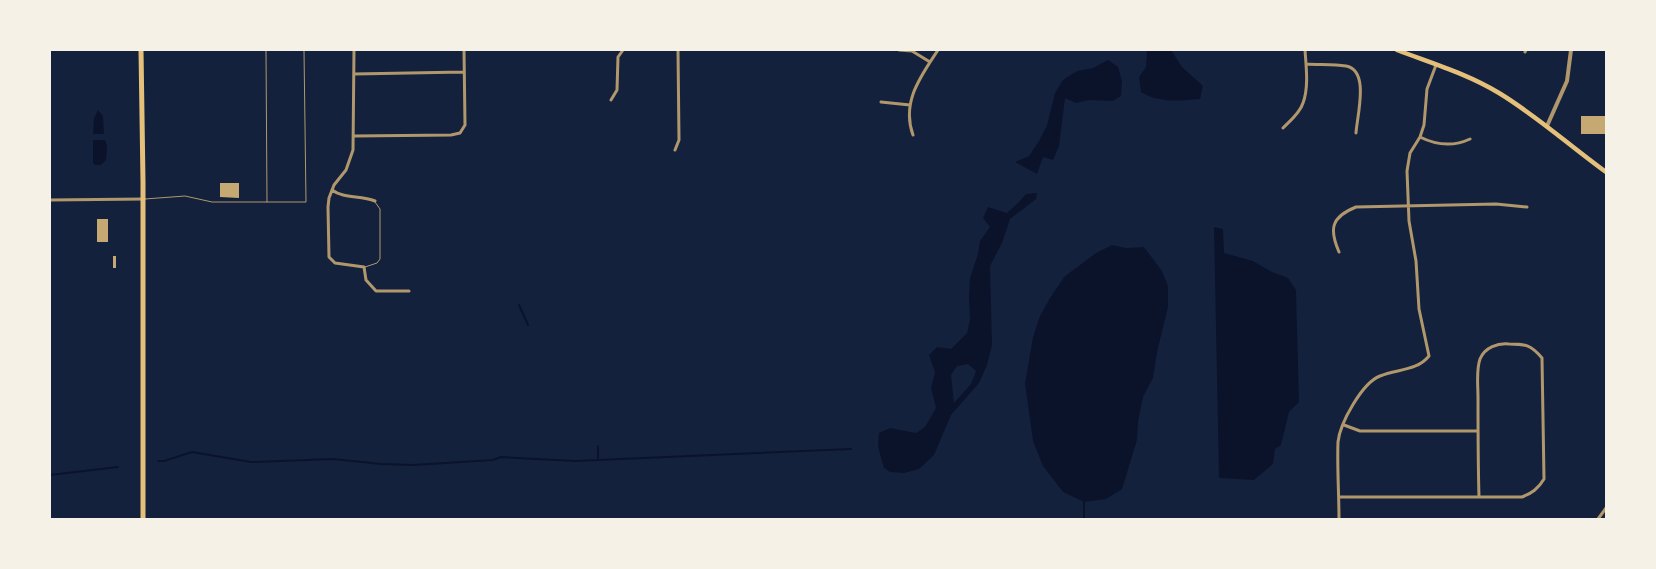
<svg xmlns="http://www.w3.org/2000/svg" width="1656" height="569" viewBox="0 0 1656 569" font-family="'Crimson Pro',serif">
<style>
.water{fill:#0b132b;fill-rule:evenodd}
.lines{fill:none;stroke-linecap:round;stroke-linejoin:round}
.stream{stroke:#0b132b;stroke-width:2}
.building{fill:#c6a872}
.service{stroke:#b1986c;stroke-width:1}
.minor{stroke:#b1986c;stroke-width:3}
.tertiary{stroke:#b1986c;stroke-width:4}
.secondary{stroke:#e5c07b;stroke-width:4.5}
.primary{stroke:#e5c07b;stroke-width:5}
</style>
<rect width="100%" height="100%" fill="#14213d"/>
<!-- water -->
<path class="water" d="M 1147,50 L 1171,50 L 1182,67 L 1203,86 L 1200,99 C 1179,101 1159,103 1141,92 L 1139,77 L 1146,67 Z
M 1108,60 L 1118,67 L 1122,81 L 1121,96 L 1113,101 L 1089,100 L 1076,103 L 1065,98 L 1059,146 L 1053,160 L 1043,157 L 1037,174 L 1015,162 L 1029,156 L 1039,141 L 1047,125 L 1055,93 L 1063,80 L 1077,71 L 1093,68 Z
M 98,110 L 103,116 L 104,134 L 93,134 L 94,118 Z
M 93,140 L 105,140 L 107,146 L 106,160 L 101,165 L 95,165 L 93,163 Z
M 1037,193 L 1036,199 L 1010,219 L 1002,243 L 990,266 L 992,345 L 987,365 L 979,383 L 951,415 L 934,455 L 919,469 L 904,473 L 890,472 L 884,468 L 881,458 L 878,446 L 879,433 L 890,428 L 916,433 L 925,427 L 936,408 L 931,388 L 935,372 L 929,355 L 937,347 L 951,349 L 967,333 L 970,320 L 969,298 L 970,278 L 978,254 L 980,241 L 990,227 L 983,218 L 988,207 L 1007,213 L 1019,202 L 1026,194 ZM 968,364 L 976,371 L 971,384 L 954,403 L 951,375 L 957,366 Z
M 1214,227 L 1223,229 L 1224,253 L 1253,261 L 1272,272 L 1288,278 L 1296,290 L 1299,402 L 1289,412 L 1281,445 L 1275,449 L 1273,464 L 1254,480 L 1219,478 Z
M 1112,245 L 1126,248 L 1144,247 L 1162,271 L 1168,286 L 1168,307 L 1157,352 L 1153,378 L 1143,397 L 1138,422 L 1137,440 L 1122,489 L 1106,499 L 1084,502 L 1063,492 L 1043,466 L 1033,441 L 1025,384 L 1033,337 L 1040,316 L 1050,298 L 1064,277 L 1096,253 Z"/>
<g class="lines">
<!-- stream -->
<path class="stream" d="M 519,305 L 528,325
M 598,446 L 598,460
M 158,461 L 164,461 L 192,452 L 251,462 L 333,459 L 381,464 L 413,465 L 493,460 L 501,457 L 575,461 L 851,449
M 50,475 L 118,467
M 1084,519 L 1084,502"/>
</g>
<!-- building -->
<path class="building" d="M 1581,116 L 1606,116 L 1606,134 L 1581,134 Z
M 220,183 L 239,183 L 239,198 L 220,197 Z
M 97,219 L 108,219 L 108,242 L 97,242 Z
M 113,256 L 116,256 L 116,268 L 113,268 Z"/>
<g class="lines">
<!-- service -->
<path class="service" d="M 266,50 L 267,202
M 145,199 L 185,196 L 212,202 L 306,202 L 304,50
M 365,267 L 377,263 L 380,259 L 380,209 L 375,202"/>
<!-- minor -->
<path class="minor" d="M 354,50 L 353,150 L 346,170 L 334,185 L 329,198 L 328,207 L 329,257 L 335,263 L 364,267 L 366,280 L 376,291 L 409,291
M 899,50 L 912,51 L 930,62
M 1525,52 L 1526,50
M 1306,64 C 1319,65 1333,64 1346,66 C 1370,70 1357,116 1356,133
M 354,74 L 464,72
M 611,100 L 617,90 L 618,57 L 623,50
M 881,102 L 910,105
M 1283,128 C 1290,121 1300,113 1303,103 C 1309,87 1306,66 1305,50
M 913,135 C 901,102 921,76 938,50
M 355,136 L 451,135 L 460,133 L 465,125 L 464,50
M 1420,137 C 1436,145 1453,147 1470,139
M 675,150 L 679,140 L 678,50
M 332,190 C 344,199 360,195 375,201
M 50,200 L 144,199
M 1339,252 C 1329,229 1331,217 1356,207 L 1496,204 L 1527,207
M 1344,425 L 1360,431 L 1478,431
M 1339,497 L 1522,497 C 1532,493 1538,489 1544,479 L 1542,358 C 1531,345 1526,344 1509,344 C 1498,343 1485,347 1480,359 C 1476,370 1478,385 1478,397 C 1478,430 1478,463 1479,497
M 1339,519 C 1339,494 1337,467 1338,442 C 1340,423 1362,383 1380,376 C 1397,369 1417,371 1429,356 L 1419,309 L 1416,261 L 1409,221 L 1407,171 L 1410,153 L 1420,137 L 1424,125 L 1427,89 L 1436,65
M 1598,519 L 1606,508"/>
<!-- tertiary -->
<path class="tertiary" d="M 1547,126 L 1567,81 L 1571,50"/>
<!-- secondary -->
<path class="secondary" d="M 1397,50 C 1431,63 1468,74 1499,93 C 1537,116 1570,146 1606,172"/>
<!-- primary -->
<path class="primary" d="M 141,50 L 143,182 L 143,519"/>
</g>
<!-- border -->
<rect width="1656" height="569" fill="none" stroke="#f6f1e7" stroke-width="102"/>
</svg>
